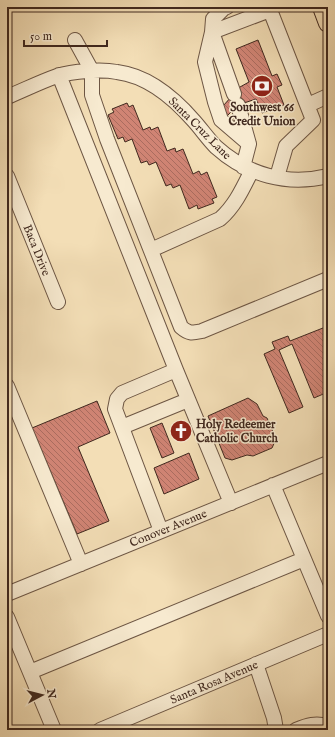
<svg xmlns="http://www.w3.org/2000/svg" width="335" height="737" viewBox="0 0 335 737" font-family="'IM FELL English',serif">
<style>
.building{fill:url(#building-back-hatch);stroke:#40281e}
.lines{fill:none;stroke-linecap:round;stroke-linejoin:round}
.minor-casing{stroke:#6d5644;stroke-width:16}
.major-casing{stroke:#40281e;stroke-width:20}
.minor{stroke:#f7ead0;stroke-width:14}
.major{stroke:#f3deb6;stroke-width:18}
.labels{text-anchor:middle;stroke-width:3;stroke-linejoin:round;paint-order:stroke}
.poi-label{font-size:12px;font-weight:bold;fill:#40281e;stroke:#f7ead0}
.street-label{font-size:12px;fill:#40281e;stroke:#f7ead0}
</style>
<defs>
<pattern id="building-back-hatch" width="6" height="6" patternUnits="userSpaceOnUse"><rect width="6" height="6" fill="#d08474"/><path d="M-1 5l2 2M0 0l6 6M5-1l2 2" fill="none" stroke="#aa6c5f"/></pattern>
</defs>
<rect width="100%" height="100%" fill="#f3deb6"/>
<filter id="stains"><feTurbulence type="fractalNoise" baseFrequency=".005" numOctaves="4"/><feColorMatrix values="0 0 0 0 .2 0 0 0 0 .09 0 0 0 0 .02 0 0 0 .5 -.17"/></filter>
<radialGradient id="worn" r=".72"><stop offset=".6" stop-color="#630" stop-opacity="0"/><stop offset="1" stop-color="#630" stop-opacity=".3"/></radialGradient>
<!-- building -->
<path class="building" d="M 258,40 L 272,76 L 277,74 L 282,85 L 277,87 L 284,105 L 262,113 L 256,99 L 238,105 L 227,116 L 223,106 L 240,87 L 249,82 L 236,49 Z
M 127,103 L 129,107 L 133,105 L 143,130 L 150,127 L 151,130 L 158,127 L 167,151 L 175,148 L 176,152 L 183,149 L 193,174 L 199,171 L 201,175 L 207,172 L 217,197 L 212,199 L 214,203 L 198,209 L 197,205 L 189,209 L 180,185 L 173,188 L 171,184 L 166,186 L 156,162 L 149,165 L 147,161 L 141,163 L 132,139 L 125,142 L 123,137 L 118,139 L 108,115 L 114,112 L 112,109 Z
M 328,326 L 328,392 L 314,398 L 292,344 L 279,350 L 303,407 L 289,413 L 264,354 L 275,349 L 272,342 L 288,336 L 290,341 Z
M 248,398 L 257,404 L 263,416 L 267,418 L 276,439 L 272,448 L 253,456 L 247,455 L 232,460 L 225,458 L 208,416 Z
M 97,401 L 110,433 L 78,447 L 109,521 L 77,534 L 32,428 Z
M 162,423 L 174,453 L 162,458 L 150,428 Z
M 189,453 L 199,479 L 164,494 L 154,468 Z"/>
<g class="lines">
<!-- minor casing -->
<g class="minor-casing">
<path id="minor" d="M 227,7 L 224,8 L 213,19 L 212,32 L 234,94
M 75,40 L 92,71 L 92,95 L 107,139 L 181,327 C 189,334 192,333 202,331 L 328,279
M 59,75 L 176,370 L 231,503
M 7,97 C 24,90 40,82 57,76 C 73,71 101,69 117,72 C 149,76 174,98 194,121 C 202,130 208,139 216,147 C 247,175 287,186 328,176
M 238,105 L 249,144
M 308,105 L 328,96
M 243,167 L 249,144 L 221,120 L 215,102 L 205,62 L 212,32 L 270,10 L 313,120 L 286,146 L 277,177
M 7,176 L 58,302
M 151,250 L 220,219 C 235,206 243,188 252,170
M 7,386 L 81,564
M 122,427 L 188,400
M 273,485 L 328,616
M 161,531 L 115,409 L 117,399 L 122,393 L 176,370
M 7,594 L 328,463
M 7,617 L 54,730
M 256,664 L 274,718 L 276,730
M 30,672 L 304,559
M 100,730 L 328,634
M 296,730 C 308,725 315,723 328,726"/>
</g>
<!-- major casing -->
<g class="major-casing">
<path id="major" d="M 322,7 L 328,23"/>
</g>
<!-- minor -->
<use href="#minor" class="minor"/>
<!-- major -->
<use href="#major" class="major"/>
</g>
<!-- icons -->
<defs>
<g id="bank-disc" transform="scale(1.15)"><circle r="9.5" fill="#8f2418" stroke="#f7ead0"/><path d="M-6-4H6V4H-6ZM0-2.3a2.3 2.3 0 1 0 0 4.6a2.3 2.3 0 1 0 0-4.6Z" fill="#fff"/></g>
<g id="church-disc" transform="scale(1.15)"><circle r="9.5" fill="#8f2418" stroke="#f7ead0"/><path d="M-1.2-6h2.4v3.5h3.3v2.4h-3.3V6h-2.4V-.1h-3.3v-2.4h3.3Z" fill="#fff"/></g>
</defs>
<g fill-rule="evenodd">
<use href="#bank-disc" x="262" y="86"/>
<use href="#church-disc" x="181" y="431"/>
</g>
<g class="labels">
<!-- poi labels -->
<g class="poi-label">
<text x="262" y="111">Southwest 66<tspan x="262" dy="14">Credit Union</tspan></text>
<text x="196" y="428" text-anchor="start">Holy Redeemer<tspan x="196" dy="14">Catholic Church</tspan></text>
</g>
<!-- street labels -->
<g class="street-label">
<text transform="translate(200 128) rotate(45)" y="4">Santa Cruz Lane</text>
<text transform="translate(37 250) rotate(68)" y="4">Baca Drive</text>
<text transform="translate(168 528) rotate(-22)" y="4">Conover Avenue</text>
<text transform="translate(214 682) rotate(-23)" y="4">Santa Rosa Avenue</text>
</g>
</g>
<!-- margin -->
<rect width="335" height="737" fill="none" stroke="#f3deb6" stroke-width="24"/>
<rect x="8" y="8" width="319" height="721" fill="none" stroke="#40281e" stroke-width="2"/>
<rect x="12" y="12" width="311" height="713" fill="none" stroke="#40281e"/>
<!-- north arrow -->
<g transform="translate(42 695) rotate(83)" stroke="#f7ead0" stroke-width="3" paint-order="stroke">
<path d="M0-3L7 15L0 10L-7 15Z" fill="#40281e"/>
<text y="-6" font-size="11" font-weight="bold" text-anchor="middle" fill="#40281e">N</text>
</g>
<!-- scale -->
<path d="M24 40v6h83v-6" fill="none" stroke="#40281e" stroke-width="2"/>
<text x="30" y="40" font-size="12" fill="#40281e" stroke="#f7ead0" stroke-width="3" paint-order="stroke">50 m</text>
<rect width="100%" height="100%" filter="url(#stains)"/>
<rect width="100%" height="100%" fill="url(#worn)"/>
</svg>
